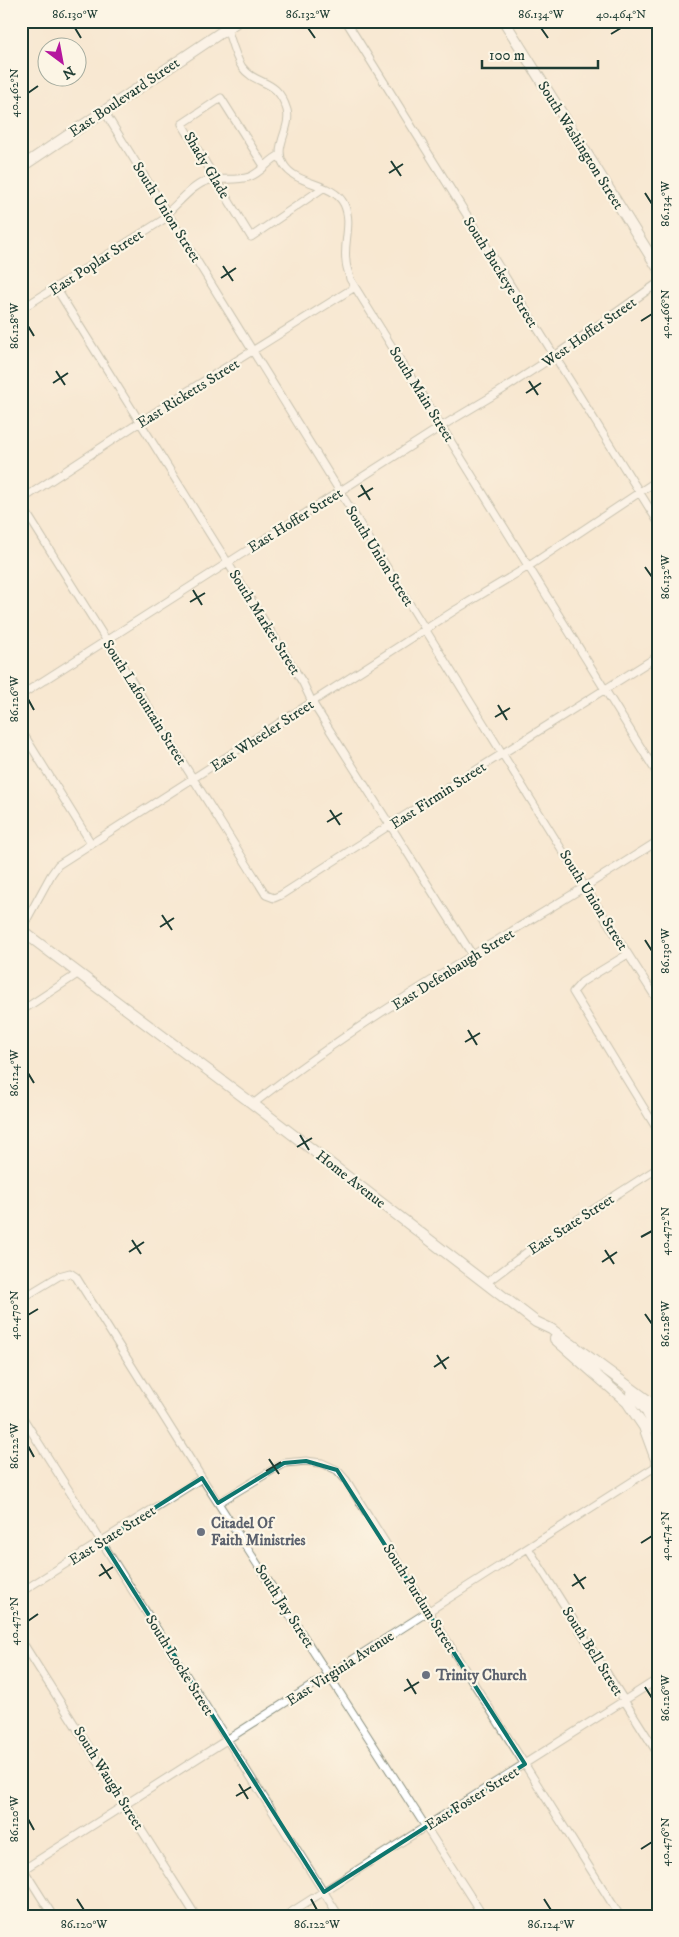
<svg xmlns="http://www.w3.org/2000/svg" width="679" height="1937" viewBox="0 0 679 1937" font-family="'IM FELL DW Pica',serif">
<style>
.lines{fill:none;stroke-linecap:round;stroke-linejoin:round}
.street-casing{stroke:#8c9282;stroke-width:9}
.secondary-casing{stroke:#8c9282;stroke-width:12}
.street{stroke:#fff;stroke-width:7}
.secondary{stroke:#fff;stroke-width:10}
.marked{fill:none;stroke:#0f766e;stroke-width:4;stroke-linejoin:round}
.ticks{fill:none;stroke:#1f3d34;stroke-width:2}
.worship-dot{fill:#6b7280;stroke:#fcf5e5;stroke-width:2}
.labels{text-anchor:middle;stroke-width:4.5;stroke-linejoin:round;paint-order:stroke}
.street-label{font-size:15px;fill:#1f3d34;stroke:#fcf5e5}
.worship-label{font-size:15px;font-weight:bold;fill:#5b616d;stroke:#fcf5e5;text-anchor:start}
.neatline{fill:none;stroke:#1f3d34;stroke-width:2}
.ticks-label{font-size:12px;text-anchor:middle;fill:#1f3d34}
</style>
<rect width="100%" height="100%" fill="#fcf5e5"/>
<filter id="ink" filterUnits="userSpaceOnUse"><feTurbulence type="fractalNoise" baseFrequency=".02" numOctaves="2"/><feDisplacementMap in="SourceGraphic" scale="10" xChannelSelector="R" yChannelSelector="G"/><feConvolveMatrix kernelMatrix="1 2 1 2 8 2 1 2 1" color-interpolation-filters="sRGB"/></filter>
<filter id="wash" filterUnits="userSpaceOnUse"><feTurbulence type="fractalNoise" baseFrequency=".0096" numOctaves="4" result="noise"/><feDisplacementMap in="SourceGraphic" scale="20" xChannelSelector="R" yChannelSelector="G"/><feGaussianBlur stdDeviation="1.12" result="paint"/><feColorMatrix in="noise" values="0 0 0 0 0 0 0 0 0 0 0 0 0 0 0 0 0 1.4 0 .05"/><feComposite in="paint" operator="in"/></filter>
<g filter="url(#wash)">
<rect width="100%" height="100%" fill="#f8e8d1"/>
</g>
<g filter="url(#ink)">
<g class="lines">
<!-- street casing -->
<g class="street-casing">
<path id="street" d="M 346,21 L 658,522
M 227,28 C 231,40 235,57 242,67 C 257,87 277,77 287,110 C 292,129 272,147 284,165 C 297,186 333,182 344,204 C 353,223 343,242 346,261 C 346,267 349,273 350,279 L 658,775
M 104,111 L 585,887 L 658,1001
M 264,166 L 221,98 L 182,124 L 251,237 L 323,188
M 56,288 L 303,683 L 312,702 L 473,956
M 21,309 L 166,218 L 167,213 C 179,203 194,183 210,180 C 223,178 236,181 249,177 C 261,173 269,160 280,155
M 21,500 L 183,394 L 355,287
M 21,504 L 266,895 L 274,898 L 281,895 L 446,789 L 658,656
M 21,695 L 442,426 L 499,392 L 553,357 L 658,283
M 21,730 L 91,843
M 21,930 L 51,875 L 58,865 L 457,609 L 529,566 L 658,480
M 628,954 L 582,982 L 573,992 L 658,1131
M 21,1011 L 79,973
M 253,1104 C 379,1004 523,928 658,841
M 486,1283 L 527,1252 L 658,1168
M 21,1299 L 59,1276 L 70,1273 L 76,1277 L 202,1478 L 483,1916
M 21,1415 L 339,1916
M 218,1503 L 284,1463 L 306,1461 L 322,1463 L 337,1470 L 346,1480 L 620,1916
M 528,1548 L 658,1754
M 21,1592 L 202,1478
M 21,1640 L 196,1916
M 22,1867 L 53,1916
M 21,1871 L 658,1465
M 285,1916 L 658,1679"/>
</g>
<!-- secondary casing -->
<g class="secondary-casing">
<path id="secondary" d="M 504,21 L 658,268
M 21,167 L 238,21
M 21,930 L 253,1104 L 536,1322 L 551,1329 L 658,1408
M 555,1339 L 627,1402 L 644,1427 L 658,1465
M 631,1393 L 646,1410 L 658,1434"/>
</g>
<!-- street -->
<use href="#street" class="street"/>
<!-- secondary -->
<use href="#secondary" class="secondary"/>
</g>
</g>
<!-- marked area -->
<path d="M0 0H679V1937H0ZM 306,1461 L 337,1470 L 525,1764 L 324,1892 L 102,1541 L 202,1478 L 218,1503 L 284,1463 Z" fill="#f8e8d1" fill-opacity=".55" fill-rule="evenodd"/>
<path class="marked" d="M 306,1461 L 337,1470 L 525,1764 L 324,1892 L 102,1541 L 202,1478 L 218,1503 L 284,1463 Z"/>
<!-- ticks -->
<path class="ticks" d="M 75,28 L 81,38M 308,28 L 315,38M 541,28 L 548,38M 611,34 L 621,28M 28,93 L 38,86M 391,161 L 401,176M 389,173 L 403,164M 645,193 L 652,204M 223,266 L 233,281M 221,278 L 236,268M 641,321 L 652,314M 28,326 L 34,336M 56,371 L 65,385M 529,381 L 538,395M 53,383 L 68,373M 526,393 L 541,383M 361,485 L 370,500M 358,497 L 373,488M 645,567 L 652,577M 193,590 L 202,605M 190,602 L 205,593M 28,699 L 34,710M 498,705 L 507,720M 495,717 L 510,708M 330,810 L 340,825M 327,822 L 342,813M 162,915 L 172,930M 160,927 L 174,918M 645,940 L 652,951M 468,1030 L 477,1045M 465,1042 L 480,1033M 28,1073 L 34,1083M 300,1135 L 309,1150M 297,1147 L 312,1138M 641,1237 L 652,1231M 132,1240 L 141,1254M 605,1250 L 614,1264M 129,1252 L 144,1242M 602,1262 L 617,1252M 645,1314 L 652,1324M 28,1315 L 38,1309M 437,1355 L 446,1369M 434,1367 L 449,1357M 28,1446 L 34,1457M 269,1459 L 279,1474M 266,1471 L 281,1462M 641,1543 L 652,1536M 101,1564 L 111,1579M 574,1574 L 584,1589M 99,1576 L 113,1567M 572,1586 L 586,1577M 28,1621 L 38,1614M 407,1679 L 416,1694M 645,1687 L 652,1698M 404,1691 L 419,1682M 239,1784 L 248,1799M 236,1796 L 251,1787M 28,1819 L 34,1830M 641,1849 L 652,1842M 77,1899 L 84,1910M 311,1899 L 317,1910M 544,1899 L 551,1910"/>
<!-- markers -->
<g class="worship-dot">
<circle cx="201" cy="1532" r="5"/>
<circle cx="426" cy="1675" r="5"/>
</g>
<g class="labels">
<!-- street labels -->
<g class="street-label">
<text transform="translate(124 97) rotate(-34)" y="5">East Boulevard Street</text>
<text transform="translate(581 145) rotate(58)" y="5">South Washington Street</text>
<text transform="translate(207 165) rotate(59)" y="5">Shady Glade</text>
<text transform="translate(167 212) rotate(58)" y="5">South Union Street</text>
<text transform="translate(96 262) rotate(-33)" y="5">East Poplar Street</text>
<text transform="translate(501 272) rotate(58)" y="5">South Buckeye Street</text>
<text transform="translate(589 332) rotate(-35)" y="5">West Hoffer Street</text>
<text transform="translate(188 393) rotate(-32)" y="5">East Ricketts Street</text>
<text transform="translate(422 394) rotate(58)" y="5">South Main Street</text>
<text transform="translate(295 520) rotate(-32)" y="5">East Hoffer Street</text>
<text transform="translate(380 556) rotate(58)" y="5">South Union Street</text>
<text transform="translate(265 622) rotate(58)" y="5">South Market Street</text>
<text transform="translate(145 702) rotate(58)" y="5">South Lafountain Street</text>
<text transform="translate(262 735) rotate(-33)" y="5">East Wheeler Street</text>
<text transform="translate(438 795) rotate(-33)" y="5">East Firmin Street</text>
<text transform="translate(594 900) rotate(58)" y="5">South Union Street</text>
<text transform="translate(453 969) rotate(-32)" y="5">East Defenbaugh Street</text>
<text transform="translate(351 1179) rotate(38)" y="5">Home Avenue</text>
<text transform="translate(571 1224) rotate(-33)" y="5">East State Street</text>
<text transform="translate(112 1535) rotate(-32)" y="5">East State Street</text>
<text transform="translate(420 1598) rotate(58)" y="5">South Purdum Street</text>
<text transform="translate(285 1606) rotate(57)" y="5">South Jay Street</text>
<text transform="translate(593 1651) rotate(58)" y="5">South Bell Street</text>
<text transform="translate(180 1665) rotate(58)" y="5">South Locke Street</text>
<text transform="translate(340 1668) rotate(-33)" y="5">East Virginia Avenue</text>
<text transform="translate(109 1778) rotate(58)" y="5">South Waugh Street</text>
<text transform="translate(472 1798) rotate(-32)" y="5">East Foster Street</text>
</g>
<!-- worship labels -->
<g class="worship-label">
<text x="211" y="1528">Citadel Of<tspan x="211" dy="17">Faith Ministries</tspan></text>
<text x="436" y="1680">Trinity Church</text>
</g>
</g>
<!-- margin -->
<rect width="679" height="1937" fill="none" stroke="#fcf5e5" stroke-width="55"/>
<!-- north arrow -->
<g transform="translate(62 62) rotate(148)"><circle r="24" fill="#fcf5e5" stroke="#a4ab9e"/>
<path d="M0-4L9 19L0 12L-9 19Z" fill="#b5179e"/>
<text y="-8" font-size="14" font-weight="bold" text-anchor="middle" fill="#1f3d34">N</text>
</g>
<!-- scale -->
<path d="M482 60v8h116v-8" fill="none" stroke="#1f3d34" stroke-width="2.5"/>
<text x="489" y="60" font-size="15" fill="#1f3d34" stroke="#fcf5e5" stroke-width="4" paint-order="stroke">100 m</text>
<rect x="28" y="28" width="624" height="1882" class="neatline"/>
<g class="ticks-label">
<text x="75" y="18">86.130°W</text>
<text x="308" y="18">86.132°W</text>
<text x="541" y="18">86.134°W</text>
<text x="621" y="18">40.464°N</text>
<text transform="translate(14 93) rotate(-90)" y="4">40.462°N</text>
<text transform="translate(665 204) rotate(-90)" y="4">86.134°W</text>
<text transform="translate(665 314) rotate(-90)" y="4">40.466°N</text>
<text transform="translate(14 326) rotate(-90)" y="4">86.128°W</text>
<text transform="translate(665 577) rotate(-90)" y="4">86.132°W</text>
<text transform="translate(14 699) rotate(-90)" y="4">86.126°W</text>
<text transform="translate(665 951) rotate(-90)" y="4">86.130°W</text>
<text transform="translate(14 1073) rotate(-90)" y="4">86.124°W</text>
<text transform="translate(665 1231) rotate(-90)" y="4">40.472°N</text>
<text transform="translate(14 1315) rotate(-90)" y="4">40.470°N</text>
<text transform="translate(665 1324) rotate(-90)" y="4">86.128°W</text>
<text transform="translate(14 1446) rotate(-90)" y="4">86.122°W</text>
<text transform="translate(665 1536) rotate(-90)" y="4">40.474°N</text>
<text transform="translate(14 1621) rotate(-90)" y="4">40.472°N</text>
<text transform="translate(665 1698) rotate(-90)" y="4">86.126°W</text>
<text transform="translate(14 1819) rotate(-90)" y="4">86.120°W</text>
<text transform="translate(665 1842) rotate(-90)" y="4">40.476°N</text>
<text x="84" y="1928">86.120°W</text>
<text x="317" y="1928">86.122°W</text>
<text x="551" y="1928">86.124°W</text>
</g>
</svg>
